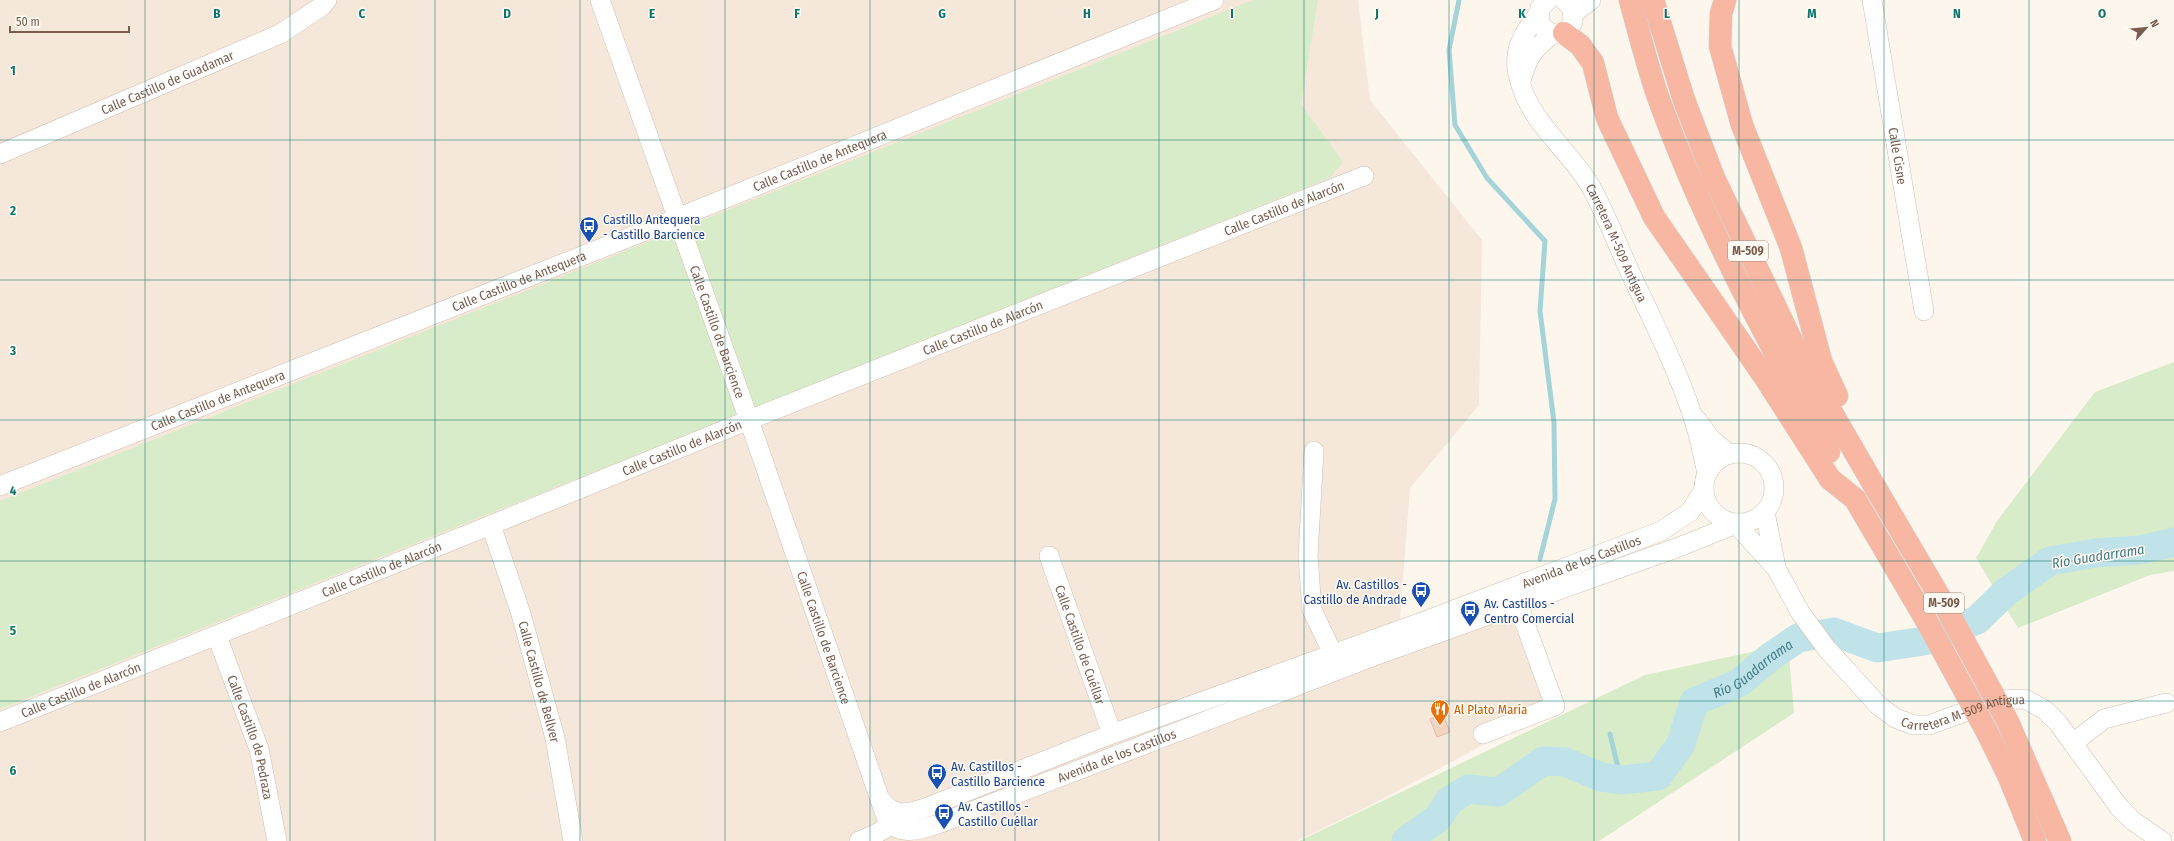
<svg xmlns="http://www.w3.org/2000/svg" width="2174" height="841" viewBox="0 0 2174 841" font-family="'Fira Sans Condensed',sans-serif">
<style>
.residential{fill:#f5e8da}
.green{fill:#d8ecc9}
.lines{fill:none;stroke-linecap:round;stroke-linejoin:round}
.stream{stroke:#a5d3da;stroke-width:5}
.river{stroke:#bfe3e8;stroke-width:29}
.building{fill:#f3d5c3;stroke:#e6bba3}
.minor-casing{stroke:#d1beb0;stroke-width:20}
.highway-casing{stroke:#dad1cd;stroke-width:23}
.minor{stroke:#fff;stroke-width:19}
.highway{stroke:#f7b7a3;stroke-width:22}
.highway-bridge-casing{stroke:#dad1cd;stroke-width:23;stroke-linecap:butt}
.highway-bridge{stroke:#f7b7a3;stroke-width:22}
.grid{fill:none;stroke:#0f766e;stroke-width:1;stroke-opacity:0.55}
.labels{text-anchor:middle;stroke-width:3;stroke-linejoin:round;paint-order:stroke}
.shield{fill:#fffaf3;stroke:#a28b7f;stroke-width:1}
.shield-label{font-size:12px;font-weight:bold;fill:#7a5c4d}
.street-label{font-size:13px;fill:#7a5c4d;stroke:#fffaf3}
.transit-label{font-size:13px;fill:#164399;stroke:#fffaf3;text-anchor:start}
.food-label{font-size:13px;fill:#c56008;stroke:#fffaf3;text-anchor:start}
.water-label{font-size:14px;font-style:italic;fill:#437c86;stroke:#fffaf3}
.grid-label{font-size:13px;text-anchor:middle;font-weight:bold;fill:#0f766e;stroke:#fffaf3;stroke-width:3;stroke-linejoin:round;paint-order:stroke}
</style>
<rect width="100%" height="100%" fill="#fdf6ec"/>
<!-- residential -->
<path class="residential" d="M 0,0 L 1358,0 L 1370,100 L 1482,240 L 1479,405 L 1410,488 L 1397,658 L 1510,614 L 1548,710 L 1379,801 L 1297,841 L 0,841 Z"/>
<!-- green -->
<path class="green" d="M 1253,0 L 1318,0 L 1301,104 L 1343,162 L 1330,178 L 0,709 L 0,501 Z
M 2174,362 L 2174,571 L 2150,575 L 2018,628 L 1976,558 L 1997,521 L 2095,392 Z
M 1788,644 L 1794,713 L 1599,841 L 1299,841 L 1645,675 Z"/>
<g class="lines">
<!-- stream -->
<path class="stream" d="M 1459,0 L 1449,50 L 1455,125 L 1487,178 L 1545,241 L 1540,311 L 1554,423 L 1555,499 L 1540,559
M 1610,734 L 1621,780"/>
<!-- river -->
<path class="river" id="s1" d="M 1406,841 L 1439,817 L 1449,801 L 1468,789 L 1499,792 L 1543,761 L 1565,762 L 1601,777 L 1621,780 L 1658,776 L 1681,744 L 1694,702 L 1739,683 L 1770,657 L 1798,638 L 1834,632 L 1877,648 L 1924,641 L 1977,620 L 2007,591 L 2050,561 L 2095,553 L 2140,550 L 2174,542"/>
</g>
<!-- building -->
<path class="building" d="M 1443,714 L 1450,732 L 1437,737 L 1430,719 Z"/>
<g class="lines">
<!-- minor casing -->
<g class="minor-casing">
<g id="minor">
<path id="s2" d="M 600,0 L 749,420 L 886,817 C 898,839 921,829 941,823 L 1377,655 L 1679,547 L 1736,524"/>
<path d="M 1548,0 L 1540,8 L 1539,21 C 1546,36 1565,40 1573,22 L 1572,8 L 1564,0"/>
<path id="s3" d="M 1872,0 L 1924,311"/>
<path d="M 1574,13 L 1591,0"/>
<path id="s4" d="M 1538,14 C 1520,39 1510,53 1521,85 C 1533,125 1571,152 1591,187 C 1606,214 1617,244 1630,272 C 1652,319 1676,366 1692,414 C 1699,433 1702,453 1707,473"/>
<path d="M 1521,81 C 1528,56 1533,49 1553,34"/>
<path id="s5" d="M 0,154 L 280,34 L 322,6 L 327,0"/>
<path d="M 1697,420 L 1711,439 L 1729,454"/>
<path d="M 1314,451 L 1308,556 L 1312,610 L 1333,654"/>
<circle cx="1739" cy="488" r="35"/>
<path id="s6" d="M 0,486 L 650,229 L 1214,0"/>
<path d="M 1765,512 L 1776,567"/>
<path id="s7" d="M 1736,524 L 1776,568 L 1800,612 L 1827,649 L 1878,705 L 1895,718 L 1914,725 L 1929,725 L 1998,700 L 2025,699 L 2045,710 L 2058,723 L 2119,807 L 2133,821 L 2162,841"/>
<path id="s8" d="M 491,525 L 521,614 L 555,738 L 573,841"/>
<path id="s9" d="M 1049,556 L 1112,734"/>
<path id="s10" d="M 217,636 L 259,749 L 277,841"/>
<path id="s11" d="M 0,722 L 491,525 L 749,420 L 1364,176"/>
<path d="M 1483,734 L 1555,706 L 1518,604"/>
<path d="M 2073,743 L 2104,719 L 2166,703"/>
<path id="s12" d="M 881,800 C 894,817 907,814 925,808 L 1112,734 L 1425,621 L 1661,531 L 1690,512 L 1703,491"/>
<path d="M 859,841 C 873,835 891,830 895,813"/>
</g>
</g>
<!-- highway casing -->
<g class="highway-casing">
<path id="highway" d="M 1630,0 C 1640,35 1648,71 1661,105 C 1705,226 1767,339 1829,452
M 1653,0 L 1684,100 L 1714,178 L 1799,356 L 1875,487
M 1725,0 L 1721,14 L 1720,46 L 1742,125 L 1791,248 L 1821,361 L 1837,396
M 1564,33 L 1580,45 L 1593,63 L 1607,118 L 1654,217 L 1766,379 L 1830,479 L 1855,499
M 2008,722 L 2060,841
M 1987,732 L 2009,777 L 2035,841"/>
</g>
<!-- minor -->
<use href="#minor" class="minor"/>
<!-- highway -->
<use href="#highway" class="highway"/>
<!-- highway-bridge casing -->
<g class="highway-bridge-casing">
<path id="highway-bridge" d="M 1875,487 L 1945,606 L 2008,722
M 1855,499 L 1926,620 L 1987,732"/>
</g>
<!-- highway-bridge -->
<use href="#highway-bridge" class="highway-bridge"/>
</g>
<!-- grid -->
<path class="grid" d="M 145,0 L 145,841M 290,0 L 290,841M 435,0 L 435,841M 580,0 L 580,841M 725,0 L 725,841M 870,0 L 870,841M 1015,0 L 1015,841M 1159,0 L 1159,841M 1304,0 L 1304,841M 1449,0 L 1449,841M 1594,0 L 1594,841M 1739,0 L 1739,841M 1884,0 L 1884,841M 2029,0 L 2029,841M 0,140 L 2174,140M 0,280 L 2174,280M 0,420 L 2174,420M 0,561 L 2174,561M 0,701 L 2174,701"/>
<!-- icons -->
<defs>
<g id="bus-pin" transform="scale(1)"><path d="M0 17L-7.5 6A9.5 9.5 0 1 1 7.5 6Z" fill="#1a4fb4" stroke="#fffaf3"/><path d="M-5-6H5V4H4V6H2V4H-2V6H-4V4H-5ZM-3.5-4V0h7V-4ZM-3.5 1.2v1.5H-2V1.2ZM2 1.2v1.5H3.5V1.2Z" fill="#fff"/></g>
<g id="restaurant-pin" transform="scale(1)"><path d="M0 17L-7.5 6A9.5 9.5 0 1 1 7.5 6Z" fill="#e8710a" stroke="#fffaf3"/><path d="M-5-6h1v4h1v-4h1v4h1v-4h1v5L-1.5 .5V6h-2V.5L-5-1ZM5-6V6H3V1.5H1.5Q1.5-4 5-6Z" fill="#fff"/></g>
</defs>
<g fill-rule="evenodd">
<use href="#bus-pin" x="589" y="226"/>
<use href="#bus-pin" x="1421" y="591"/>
<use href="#bus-pin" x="1470" y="610"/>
<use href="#restaurant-pin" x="1440" y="709"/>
<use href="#bus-pin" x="937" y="773"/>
<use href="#bus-pin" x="944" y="813"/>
</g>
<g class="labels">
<!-- shield labels -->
<g class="shield">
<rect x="1728" y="241" width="40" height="20" rx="3"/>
<rect x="1924" y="593" width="40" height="20" rx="3"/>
</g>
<g class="shield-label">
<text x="1748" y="255">M-509</text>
<text x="1944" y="607">M-509</text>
</g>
<!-- street labels -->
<g class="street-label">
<text dy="5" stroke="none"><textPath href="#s5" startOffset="182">Calle Castillo de Guadamar</textPath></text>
<text dy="5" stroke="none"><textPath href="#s3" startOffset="158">Calle Cisne</textPath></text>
<text dy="5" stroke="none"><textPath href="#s6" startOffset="882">Calle Castillo de Antequera</textPath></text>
<text dy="5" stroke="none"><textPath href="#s11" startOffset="1383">Calle Castillo de Alarcón</textPath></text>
<text dy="5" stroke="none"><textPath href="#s4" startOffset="263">Carretera M-509 Antigua</textPath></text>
<text dy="5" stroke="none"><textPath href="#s6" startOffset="558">Calle Castillo de Antequera</textPath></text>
<text dy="5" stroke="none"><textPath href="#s11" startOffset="1059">Calle Castillo de Alarcón</textPath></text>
<text dy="5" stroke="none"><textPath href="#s2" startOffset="352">Calle Castillo de Barcience</textPath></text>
<text dy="5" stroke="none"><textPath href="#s6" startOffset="234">Calle Castillo de Antequera</textPath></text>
<text dy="5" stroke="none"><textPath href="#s11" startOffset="735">Calle Castillo de Alarcón</textPath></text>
<text dy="5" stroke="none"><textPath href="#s12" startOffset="750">Avenida de los Castillos</textPath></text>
<text dy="5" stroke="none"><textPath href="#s11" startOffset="411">Calle Castillo de Alarcón</textPath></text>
<text dy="5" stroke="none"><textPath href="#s2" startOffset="676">Calle Castillo de Barcience</textPath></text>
<text dy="5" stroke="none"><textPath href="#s9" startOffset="94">Calle Castillo de Cuéllar</textPath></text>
<text dy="5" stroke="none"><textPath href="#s8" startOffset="164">Calle Castillo de Bellver</textPath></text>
<text dy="5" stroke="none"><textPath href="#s11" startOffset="87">Calle Castillo de Alarcón</textPath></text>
<text dy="5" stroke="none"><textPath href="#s7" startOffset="324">Carretera M-509 Antigua</textPath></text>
<text dy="5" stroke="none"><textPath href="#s10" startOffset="107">Calle Castillo de Pedraza</textPath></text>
<text dy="5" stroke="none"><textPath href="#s2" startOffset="1115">Avenida de los Castillos</textPath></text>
</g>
<!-- transit labels -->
<g class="transit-label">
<text x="603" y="224">Castillo Antequera<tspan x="603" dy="15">- Castillo Barcience</tspan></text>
<text x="1407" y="589" text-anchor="end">Av. Castillos -<tspan x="1407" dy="15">Castillo de Andrade</tspan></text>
<text x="1484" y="608">Av. Castillos -<tspan x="1484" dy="15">Centro Comercial</tspan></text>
<text x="951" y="771">Av. Castillos -<tspan x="951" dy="15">Castillo Barcience</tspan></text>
<text x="958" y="811">Av. Castillos -<tspan x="958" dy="15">Castillo Cuéllar</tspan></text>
</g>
<!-- food labels -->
<g class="food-label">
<text x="1454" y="714">Al Plato María</text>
</g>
<!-- water labels -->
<g class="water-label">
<text transform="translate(2098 556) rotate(-9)" y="5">Río Guadarrama</text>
<text dy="5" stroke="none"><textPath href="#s1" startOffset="437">Río Guadarrama</textPath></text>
</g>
</g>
<g class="grid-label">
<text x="217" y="18">B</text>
<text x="362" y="18">C</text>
<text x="507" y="18">D</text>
<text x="652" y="18">E</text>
<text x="797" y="18">F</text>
<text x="942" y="18">G</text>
<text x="1087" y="18">H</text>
<text x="1232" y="18">I</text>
<text x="1377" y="18">J</text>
<text x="1522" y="18">K</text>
<text x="1667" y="18">L</text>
<text x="1812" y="18">M</text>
<text x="1957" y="18">N</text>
<text x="2102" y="18">O</text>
<text x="13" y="75">1</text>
<text x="13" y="215">2</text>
<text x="13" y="355">3</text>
<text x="13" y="495">4</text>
<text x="13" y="635">5</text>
<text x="13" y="775">6</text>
</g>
<!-- north arrow -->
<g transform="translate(2146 28) rotate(63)" stroke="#fffaf3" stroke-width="3" paint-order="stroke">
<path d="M0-3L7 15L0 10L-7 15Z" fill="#7a5c4d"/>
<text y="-6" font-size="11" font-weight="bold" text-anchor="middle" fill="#7a5c4d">N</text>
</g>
<!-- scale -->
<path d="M10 26v6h119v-6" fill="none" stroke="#7a5c4d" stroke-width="2"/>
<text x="16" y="26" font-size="12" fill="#7a5c4d" stroke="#fffaf3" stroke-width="3" paint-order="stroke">50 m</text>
</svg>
